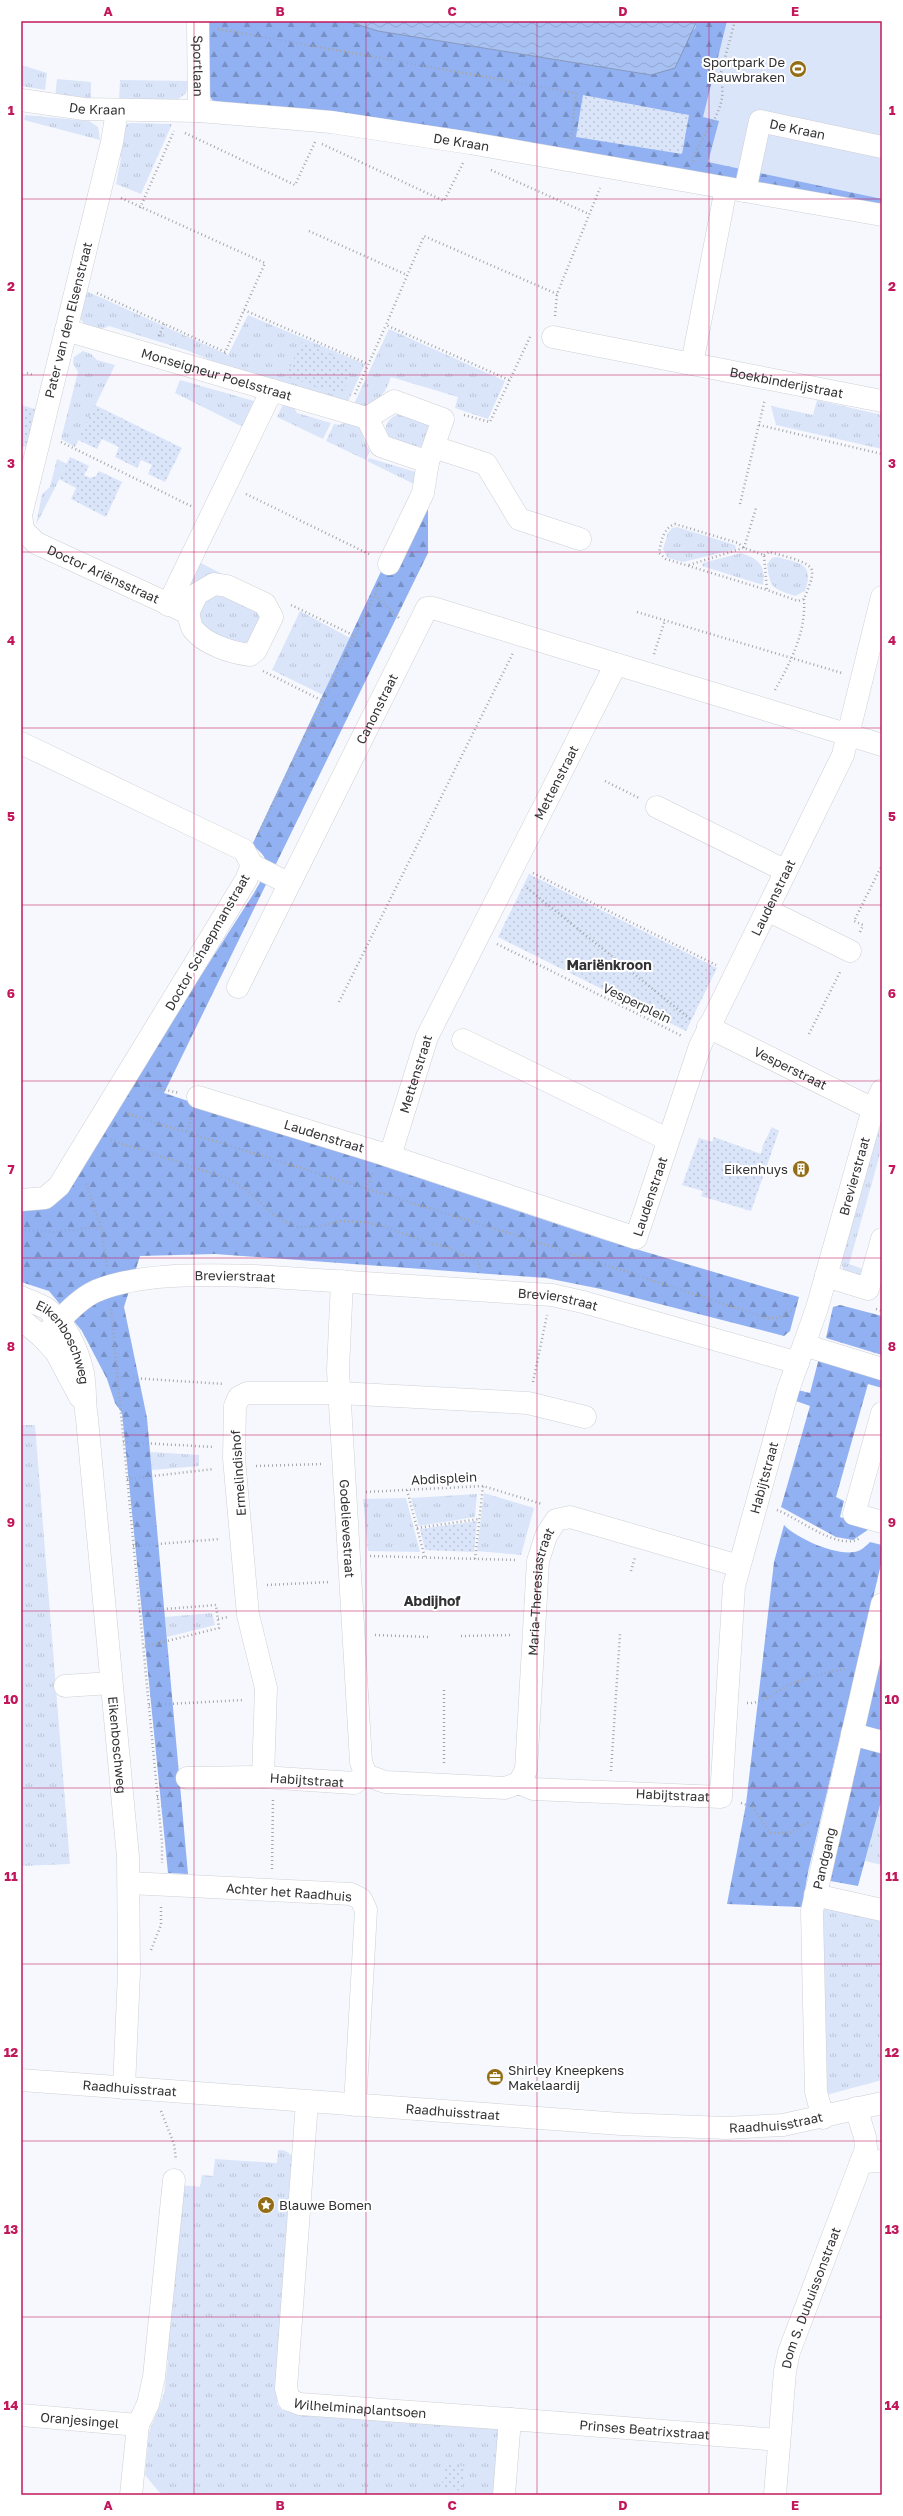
<svg xmlns="http://www.w3.org/2000/svg" width="903" height="2516" viewBox="0 0 903 2516" font-family="'Golos Text',sans-serif">
<style>
.grass{fill:url(#grass-tufts)}
.forest{fill:url(#forest-firs)}
.park{fill:url(#park-dots)}
.pitch{fill:#dae5fa}
.water{fill:url(#water-waves);stroke:#8596ba}
.lines{fill:none;stroke-linecap:round;stroke-linejoin:round}
.minor-casing{stroke:#ced0d4;stroke-width:23}
.path{stroke:#a5a6a9;stroke-width:2.5;stroke-dasharray:1 3;stroke-linecap:butt}
.minor{stroke:#fff;stroke-width:22}
.grid{fill:none;stroke:#c2185b;stroke-width:1;stroke-opacity:0.55}
.labels{text-anchor:middle;stroke-width:4;stroke-linejoin:round;paint-order:stroke}
.poi-label{font-size:13px;fill:#323234;stroke:#fff;text-anchor:end}
.street-label{font-size:13px;fill:#323234;stroke:#fff}
.neighbourhood-label{font-size:14px;font-weight:bold;fill:#323234;stroke:#fff}
.neatline{fill:none;stroke:#c2185b;stroke-width:1.5}
.grid-label{font-size:13px;text-anchor:middle;font-weight:bold;fill:#c2185b}
</style>
<defs>
<pattern id="grass-tufts" width="24" height="20" patternUnits="userSpaceOnUse"><rect width="24" height="20" fill="#dae5fa"/><path d="M3 7l-1-3M5 7V3M7 7l1-3M15 17l-1-3M17 17v-4M19 17l1-3" fill="none" stroke="#bcc5d7"/></pattern>
<pattern id="forest-firs" width="22" height="20" patternUnits="userSpaceOnUse"><rect width="22" height="20" fill="#91b1f3"/><path d="M5 1l3.5 6h-7zM16 11l3.5 6h-7z" fill="#7791c6"/></pattern>
<pattern id="park-dots" width="8" height="8" patternUnits="userSpaceOnUse"><rect width="8" height="8" fill="#dae5fa"/><path d="M2 2h.1M6 6h.1" fill="none" stroke="#bcc5d7" stroke-width="1.8" stroke-linecap="round"/></pattern>
<pattern id="water-waves" width="16" height="10" patternUnits="userSpaceOnUse"><rect width="16" height="10" fill="#a8c1f3"/><path d="M0 5q4-4 8 0t8 0" fill="none" stroke="#91a6d1"/></pattern>
</defs>
<rect width="100%" height="100%" fill="#f6f8fd"/>
<!-- grass -->
<path class="grass" d="M 21,65 L 47,73 L 45,90 L 21,86 Z
M 57,79 L 91,82 L 91,102 L 55,99 Z
M 120,80 L 189,81 L 186,93 L 176,101 L 119,102 Z
M 25,115 L 89,121 L 98,127 L 100,140 L 24,120 Z
M 131,123 L 172,124 L 141,194 L 116,184 L 121,158 L 117,153 L 125,125 Z
M 84,290 L 228,355 L 248,315 L 365,364 L 347,404 L 240,373 L 189,351 L 109,326 L 97,331 L 85,325 L 80,318 Z
M 389,329 L 505,381 L 488,419 L 455,408 L 458,397 L 391,377 C 384,397 381,396 364,408 L 353,406 Z
M 83,351 L 91,354 L 97,360 L 115,365 L 75,447 L 61,439 L 78,372 L 73,363 L 74,357 Z
M 180,380 L 254,401 L 243,427 L 175,393 Z
M 817,400 L 882,415 L 882,449 L 776,425 L 771,406 L 813,415 Z
M 284,402 L 292,404 L 297,413 L 331,423 L 323,439 L 277,417 Z
M 402,413 L 428,424 L 431,430 L 422,446 C 414,449 396,444 390,438 C 379,427 391,415 402,413 Z
M 348,421 C 368,429 359,437 370,451 L 366,460 L 326,441 L 334,424 L 339,425 Z
M 369,458 L 419,473 L 420,487 L 367,461 Z
M 57,459 L 67,464 L 36,525 L 42,494 L 50,487 Z
M 677,527 L 735,545 L 736,549 L 683,562 L 668,558 L 663,549 L 668,533 L 672,528 Z
M 741,553 C 759,559 766,565 763,585 L 702,566 L 703,563 Z
M 777,557 C 799,563 815,563 805,591 L 795,596 C 772,588 770,588 767,564 L 772,558 Z
M 201,563 L 224,575 L 189,588 Z
M 219,592 L 257,610 L 260,618 C 256,629 253,643 239,645 L 203,628 L 199,614 L 207,598 Z
M 300,611 L 350,638 L 323,695 L 272,670 Z
M 882,1115 L 882,1147 L 849,1264 L 863,1269 L 860,1279 L 843,1270 L 841,1260 Z
M 21,1425 L 35,1425 L 70,1864 L 21,1866 Z
M 150,1452 L 199,1455 L 199,1466 L 152,1470 Z
M 484,1493 L 534,1508 L 521,1555 L 477,1551 Z
M 477,1494 L 475,1517 L 419,1526 L 411,1498 Z
M 406,1498 L 420,1552 L 368,1551 L 363,1499 Z
M 212,1613 L 215,1625 L 167,1637 L 165,1617 Z
M 882,1798 L 882,1865 L 865,1861 Z
M 821,1903 L 882,1916 L 882,2080 L 826,2095 Z
M 278,2150 C 290,2150 293,2156 296,2166 L 277,2404 L 282,2410 L 286,2411 L 495,2426 L 499,2431 L 498,2495 L 186,2495 L 160,2493 L 145,2475 L 149,2432 L 164,2394 L 168,2360 L 164,2360 L 181,2185 L 200,2187 L 202,2175 L 213,2176 L 215,2159 L 277,2163 Z"/>
<!-- forest -->
<path class="forest" d="M 208,21 L 346,21 L 378,31 L 651,75 L 695,28 L 697,21 L 777,21 L 882,173 L 882,205 L 218,103 L 212,100 L 207,91 Z
M 417,495 L 428,499 L 428,553 L 164,1093 L 605,1240 L 799,1297 L 790,1331 L 784,1336 L 601,1289 L 546,1278 L 215,1254 L 140,1256 L 124,1307 L 147,1418 L 188,1874 L 168,1873 L 122,1413 L 115,1403 L 107,1379 L 82,1331 L 49,1291 L 21,1282 L 21,1205 L 61,1193 L 254,893 C 265,872 276,862 252,845 Z
M 840,1305 L 882,1316 L 882,1355 L 826,1338 L 833,1307 Z
M 819,1358 L 882,1376 L 882,1388 L 868,1384 L 836,1497 L 844,1501 L 840,1517 L 872,1527 L 853,1540 L 836,1537 L 781,1507 L 810,1406 L 796,1401 L 798,1390 L 810,1393 Z
M 784,1525 C 796,1538 839,1558 858,1551 C 862,1550 867,1545 870,1542 L 882,1545 L 882,1560 L 808,1872 L 802,1907 L 727,1904 L 746,1804 L 774,1562 Z
M 882,1636 L 882,1798 L 858,1886 L 825,1880 Z"/>
<!-- park -->
<path class="park" d="M 583,95 L 689,115 L 682,154 L 576,137 Z
M 301,342 L 355,365 L 342,394 L 286,377 Z
M 21,405 L 35,409 L 26,447 L 21,446 Z
M 95,405 L 182,448 L 165,482 L 148,474 L 152,465 L 141,460 L 137,468 L 115,457 L 119,447 L 102,439 L 97,449 L 78,440 Z
M 70,457 L 89,466 L 84,475 L 90,478 L 96,476 L 99,471 L 122,482 L 106,517 L 71,499 L 76,488 L 59,479 Z
M 529,874 L 717,968 L 686,1031 L 498,937 Z
M 772,1127 L 779,1131 L 751,1211 L 701,1196 L 703,1191 L 682,1185 L 699,1138 L 712,1142 L 714,1137 L 761,1154 L 763,1145 Z
M 477,1521 L 474,1552 L 425,1550 L 420,1529 Z
M 446,2463 L 466,2467 L 461,2491 L 441,2488 Z"/>
<!-- pitch -->
<path class="pitch" d="M 727,21 L 882,21 L 882,199 L 708,162 L 719,121 L 703,117 Z"/>
<!-- water -->
<path class="water" d="M 346,21 L 697,21 L 675,68 L 651,75 L 378,31 Z"/>
<g class="lines">
<!-- minor casing -->
<g class="minor-casing">
<g id="minor">
<path id="s1" d="M 198,21 L 199,111"/>
<path id="s2" d="M 21,100 L 84,109 L 199,111 L 331,122 L 470,143 L 882,215"/>
<path id="s3" d="M 117,111 L 112,142 L 21,515 L 23,530 L 36,543 L 188,613 C 190,618 190,625 193,629 C 204,644 232,653 250,655 L 256,650 L 272,617 L 265,604 L 227,586 L 214,584 L 197,594 L 188,613"/>
<path id="s4" d="M 745,191 L 760,121 L 882,147"/>
<path id="s5" d="M 66,330 L 367,418 L 394,401 L 443,419 L 428,462 L 381,446 L 367,418"/>
<path id="s6" d="M 553,337 L 882,401"/>
<path d="M 692,364 L 726,188"/>
<path d="M 434,447 L 486,464 L 519,519 L 580,539"/>
<path d="M 389,564 L 423,493 L 428,462"/>
<path d="M 168,605 L 272,390"/>
<path d="M 21,743 L 244,850 L 252,865 L 246,880 L 59,1186 L 45,1198 L 21,1200"/>
<path d="M 657,807 L 786,871"/>
<path d="M 252,865 L 288,883"/>
<path d="M 767,910 L 850,951"/>
<path id="s7" d="M 238,987 L 427,608 L 433,608 L 616,664"/>
<path id="s8" d="M 708,1027 L 873,1109"/>
<path d="M 463,1040 L 667,1139"/>
<path id="s9" d="M 198,1097 L 380,1153 L 636,1238 L 700,1046 L 843,755 L 882,597"/>
<path id="s10" d="M 390,1156 L 427,1037 L 616,664 L 882,745"/>
<path d="M 826,1276 L 868,1289 L 882,1239"/>
<path id="s11" d="M 342,1281 L 338,1370 L 361,1762 L 366,1775"/>
<path id="s12" d="M 21,1297 C 29,1301 39,1304 47,1309 C 66,1322 78,1351 83,1373 C 86,1388 84,1404 87,1419 L 128,1857 L 129,1972 L 124,2088"/>
<path d="M 21,1319 L 42,1337 L 56,1352 L 80,1397"/>
<path id="s13" d="M 42,1337 C 59,1322 76,1300 96,1291 C 142,1272 206,1275 255,1276 L 552,1295 L 583,1302 L 798,1363"/>
<path d="M 804,1345 L 882,1369"/>
<path d="M 882,1413 L 854,1514 L 882,1522"/>
<path d="M 65,1686 L 111,1683"/>
<path d="M 852,1734 L 882,1742"/>
<path d="M 263,1777 L 266,1688 L 248,1615 L 234,1458 L 235,1406 L 239,1397 L 247,1393 L 339,1393 L 528,1403 L 585,1417"/>
<path id="s14" d="M 187,1778 L 263,1777 L 354,1783 L 366,1775 L 385,1782 L 505,1788 L 519,1783 L 533,1789 L 721,1797 L 734,1586 L 788,1390 L 817,1308 L 873,1109 L 882,1090"/>
<path id="s15" d="M 519,1783 L 526,1770 L 538,1561 L 546,1536 L 556,1520 L 570,1517 L 739,1566"/>
<path d="M 129,1883 L 351,1894 L 361,1899 L 366,1910 L 355,2105"/>
<path d="M 815,1895 L 882,1910"/>
<path id="s16" d="M 21,2080 L 621,2124 L 726,2128 L 783,2125 L 882,2103"/>
<path id="s17" d="M 307,2102 L 286,2388 L 289,2400 L 300,2404 L 510,2419 L 504,2495"/>
<path id="s18" d="M 823,2118 L 816,2092 L 812,1911 L 882,1604"/>
<path d="M 861,2162 L 882,2161"/>
<path id="s19" d="M 21,2415 L 138,2425"/>
<path id="s20" d="M 510,2419 L 779,2440"/>
<path d="M 131,2495 L 138,2425 L 148,2404 L 154,2377 L 174,2180"/>
<path id="s21" d="M 775,2495 L 785,2371 L 789,2352 L 866,2149 L 865,2137 L 856,2108"/>
</g>
</g>
<!-- path -->
<path class="path" d="M 218,29 L 576,93 L 571,140
M 185,133 L 295,185 L 315,142
M 322,144 L 444,201 L 463,163
M 693,161 C 701,130 731,112 720,76 L 735,21
M 491,170 L 589,214
M 121,198 L 265,263 L 224,355
M 140,208 L 174,131
M 309,231 L 407,275
M 97,293 L 225,352
M 244,310 L 368,364
M 555,316 L 557,294 L 600,188
M 159,336 L 164,324
M 27,373 L 34,375
M 509,380 L 386,325 L 424,236 L 557,294
M 355,394 L 386,325
M 464,415 L 490,422 L 531,335
M 759,425 L 882,454
M 61,442 L 193,507
M 246,494 L 371,555
M 740,504 L 765,399
M 744,548 L 756,508
M 764,555 L 769,552 C 779,555 811,561 812,571 C 813,579 807,591 804,599 L 798,601 L 767,590 L 764,555 L 744,548 L 738,543 L 675,524 C 663,528 661,542 659,553 L 666,559 L 767,590
M 689,565 L 743,548
M 375,595 L 399,618
M 291,605 L 355,636
M 637,612 L 842,673
M 654,654 L 665,620
M 263,671 L 323,701
M 775,690 C 791,661 806,633 804,599
M 605,781 L 639,798
M 258,835 L 381,582
M 533,873 L 716,965
M 527,888 L 690,1019
M 860,932 L 863,925 L 854,921 L 882,865
M 497,944 L 682,1036
M 339,1002 L 513,653
M 809,1034 L 841,970
M 145,1085 L 179,1093
M 128,1114 L 518,1236 L 767,1318 L 778,1318 L 793,1310
M 187,1131 L 191,1118
M 111,1140 L 229,1179 L 247,1190 L 274,1215 L 296,1227 L 320,1227 L 340,1221 L 362,1222 L 386,1227 L 426,1242 L 444,1246 L 479,1262 L 480,1269
M 86,1184 L 101,1227 L 107,1266
M 366,1189 L 373,1173
M 21,1230 L 53,1232 L 101,1227
M 111,1309 L 162,1843 L 162,1863
M 876,1309 L 882,1311
M 117,1377 L 224,1384
M 533,1382 L 547,1315
M 123,1442 L 214,1447
M 256,1466 L 323,1464
M 127,1479 L 214,1469
M 407,1490 L 425,1558
M 366,1492 L 483,1486 L 542,1504
M 777,1510 C 798,1518 840,1552 860,1538
M 417,1528 L 479,1519
M 133,1546 L 220,1539
M 370,1556 L 517,1560
M 475,1559 L 483,1486
M 631,1571 L 635,1557
M 267,1585 L 330,1582
M 139,1611 L 216,1605 L 219,1628 L 143,1647
M 218,1619 L 228,1617
M 375,1635 L 428,1637
M 461,1636 L 513,1635
M 444,1690 L 444,1763
M 747,1703 C 763,1704 776,1691 789,1685 C 807,1677 826,1673 845,1669
M 149,1705 L 244,1700
M 611,1771 L 620,1634
M 157,1797 L 175,1796
M 741,1803 L 753,1807 L 770,1833 L 790,1833 L 810,1821
M 272,1869 L 273,1798
M 151,1950 L 161,1925 L 161,1906
M 161,2111 L 174,2144 L 176,2160"/>
<!-- minor -->
<use href="#minor" class="minor"/>
</g>
<!-- grid -->
<path class="grid" d="M 194,21 L 194,2495M 366,21 L 366,2495M 537,21 L 537,2495M 709,21 L 709,2495M 21,199 L 882,199M 21,375 L 882,375M 21,552 L 882,552M 21,728 L 882,728M 21,905 L 882,905M 21,1081 L 882,1081M 21,1258 L 882,1258M 21,1435 L 882,1435M 21,1611 L 882,1611M 21,1788 L 882,1788M 21,1964 L 882,1964M 21,2141 L 882,2141M 21,2317 L 882,2317"/>
<!-- icons -->
<defs>
<g id="stadium-disc" transform="scale(0.9)"><circle r="9.5" fill="#926d14" stroke="#fff"/><path d="M0-5a6.5 5 0 1 0 0 10a6.5 5 0 1 0 0-10ZM-3.5-1.8h7v3.6h-7Z" fill="#fff"/></g>
<g id="building-disc" transform="scale(0.9)"><circle r="9.5" fill="#926d14" stroke="#fff"/><path d="M-4-6H4V6H1V3H-1V6H-4ZM-2.5-4.3h1.7v1.8h-1.7ZM.8-4.3h1.7v1.8H.8ZM-2.5-1h1.7V.8h-1.7ZM.8-1h1.7V.8H.8Z" fill="#fff"/></g>
<g id="office-disc" transform="scale(0.9)"><circle r="9.5" fill="#926d14" stroke="#fff"/><path d="M-6-3h4V-5.5h4V-3h4V5H-6ZM-1-4.5V-3h2v-1.5ZM-6 0V1H6V0Z" fill="#fff"/></g>
<g id="sight-disc" transform="scale(0.9)"><circle r="9.5" fill="#926d14" stroke="#fff"/><path d="M0-6L1.8-2.2L6-1.7L2.9 1.2L3.7 5.4L0 3.3L-3.7 5.4L-2.9 1.2L-6-1.7L-1.8-2.2Z" fill="#fff"/></g>
</defs>
<g fill-rule="evenodd">
<use href="#stadium-disc" x="798" y="69"/>
<use href="#building-disc" x="801" y="1169"/>
<use href="#office-disc" x="495" y="2077"/>
<use href="#sight-disc" x="266" y="2205"/>
</g>
<g class="labels">
<!-- poi labels -->
<g class="poi-label">
<text x="785" y="67">Sportpark De<tspan x="785" dy="15">Rauwbraken</tspan></text>
<text x="788" y="1174">Eikenhuys</text>
<text x="508" y="2075" text-anchor="start">Shirley Kneepkens<tspan x="508" dy="15">Makelaardij</tspan></text>
<text x="279" y="2210" text-anchor="start">Blauwe Bomen</text>
</g>
<!-- street labels -->
<g class="street-label">
<text dy="5" stroke="none"><textPath href="#s1" startOffset="45">Sportlaan</textPath></text>
<text dy="5" stroke="none"><textPath href="#s2" startOffset="77">De Kraan</textPath></text>
<text dy="5" stroke="none"><textPath href="#s4" startOffset="110">De Kraan</textPath></text>
<text dy="5" stroke="none"><textPath href="#s2" startOffset="443">De Kraan</textPath></text>
<text transform="translate(68 320) rotate(-76)" y="5">Pater van den Elsenstraat</text>
<text dy="5" stroke="none"><textPath href="#s5" startOffset="157">Monseigneur Poelsstraat</textPath></text>
<text dy="5" stroke="none"><textPath href="#s6" startOffset="238">Boekbinderijstraat</textPath></text>
<text dy="5" stroke="none"><textPath href="#s3" startOffset="523">Doctor Ariënsstraat</textPath></text>
<text dy="5" stroke="none"><textPath href="#s7" startOffset="311">Canonstraat</textPath></text>
<text dy="5" stroke="none"><textPath href="#s10" startOffset="410">Mettenstraat</textPath></text>
<text dy="5" stroke="none"><textPath href="#s9" startOffset="828">Laudenstraat</textPath></text>
<text transform="translate(207 942) rotate(-60)" y="5">Doctor Schaepmanstraat</text>
<text transform="translate(637 1003) rotate(26)" y="5">Vesperplein</text>
<text dy="5" stroke="none"><textPath href="#s8" startOffset="92">Vesperstraat</textPath></text>
<text dy="5" stroke="none"><textPath href="#s10" startOffset="86">Mettenstraat</textPath></text>
<text dy="5" stroke="none"><textPath href="#s9" startOffset="132">Laudenstraat</textPath></text>
<text dy="5" stroke="none"><textPath href="#s14" startOffset="1179">Brevierstraat</textPath></text>
<text dy="5" stroke="none"><textPath href="#s9" startOffset="504">Laudenstraat</textPath></text>
<text dy="5" stroke="none"><textPath href="#s13" startOffset="212">Brevierstraat</textPath></text>
<text dy="5" stroke="none"><textPath href="#s13" startOffset="536">Brevierstraat</textPath></text>
<text dy="5" stroke="none"><textPath href="#s12" startOffset="66">Eikenboschweg</textPath></text>
<text transform="translate(238 1473) rotate(-94)" y="5">Ermelindishof</text>
<text transform="translate(444 1478) rotate(-3)" y="5">Abdisplein</text>
<text dy="5" stroke="none"><textPath href="#s14" startOffset="864">Habijtstraat</textPath></text>
<text dy="5" stroke="none"><textPath href="#s11" startOffset="248">Godelievestraat</textPath></text>
<text dy="5" stroke="none"><textPath href="#s15" startOffset="194">Maria-Theresiastraat</textPath></text>
<text dy="5" stroke="none"><textPath href="#s12" startOffset="477">Eikenboschweg</textPath></text>
<text dy="5" stroke="none"><textPath href="#s14" startOffset="120">Habijtstraat</textPath></text>
<text dy="5" stroke="none"><textPath href="#s14" startOffset="492">Habijtstraat</textPath></text>
<text dy="5" stroke="none"><textPath href="#s18" startOffset="262">Pandgang</textPath></text>
<text transform="translate(289 1892) rotate(4)" y="5">Achter het Raadhuis</text>
<text dy="5" stroke="none"><textPath href="#s16" startOffset="109">Raadhuisstraat</textPath></text>
<text dy="5" stroke="none"><textPath href="#s16" startOffset="433">Raadhuisstraat</textPath></text>
<text dy="5" stroke="none"><textPath href="#s16" startOffset="757">Raadhuisstraat</textPath></text>
<text dy="5" stroke="none"><textPath href="#s21" startOffset="202">Dom S. Dubuissonstraat</textPath></text>
<text dy="5" stroke="none"><textPath href="#s17" startOffset="371">Wilhelminaplantsoen</textPath></text>
<text dy="5" stroke="none"><textPath href="#s19" startOffset="59">Oranjesingel</textPath></text>
<text dy="5" stroke="none"><textPath href="#s20" startOffset="135">Prinses Beatrixstraat</textPath></text>
</g>
<!-- neighbourhood labels -->
<g class="neighbourhood-label">
<text x="609" y="970">Mariënkroon</text>
<text x="432" y="1606">Abdijhof</text>
</g>
</g>
<!-- border -->
<rect width="903" height="2516" fill="none" stroke="#ffffff" stroke-width="44"/>
<rect x="22" y="22" width="859" height="2472" class="neatline"/>
<g class="grid-label">
<text x="108" y="16">A</text>
<text x="280" y="16">B</text>
<text x="452" y="16">C</text>
<text x="623" y="16">D</text>
<text x="795" y="16">E</text>
<text x="11" y="115">1</text>
<text x="892" y="115">1</text>
<text x="11" y="291">2</text>
<text x="892" y="291">2</text>
<text x="11" y="468">3</text>
<text x="892" y="468">3</text>
<text x="11" y="645">4</text>
<text x="892" y="645">4</text>
<text x="11" y="821">5</text>
<text x="892" y="821">5</text>
<text x="11" y="998">6</text>
<text x="892" y="998">6</text>
<text x="11" y="1174">7</text>
<text x="892" y="1174">7</text>
<text x="11" y="1351">8</text>
<text x="892" y="1351">8</text>
<text x="11" y="1527">9</text>
<text x="892" y="1527">9</text>
<text x="11" y="1704">10</text>
<text x="892" y="1704">10</text>
<text x="11" y="1881">11</text>
<text x="892" y="1881">11</text>
<text x="11" y="2057">12</text>
<text x="892" y="2057">12</text>
<text x="11" y="2234">13</text>
<text x="892" y="2234">13</text>
<text x="11" y="2410">14</text>
<text x="892" y="2410">14</text>
<text x="108" y="2510">A</text>
<text x="280" y="2510">B</text>
<text x="452" y="2510">C</text>
<text x="623" y="2510">D</text>
<text x="795" y="2510">E</text>
</g>
</svg>
